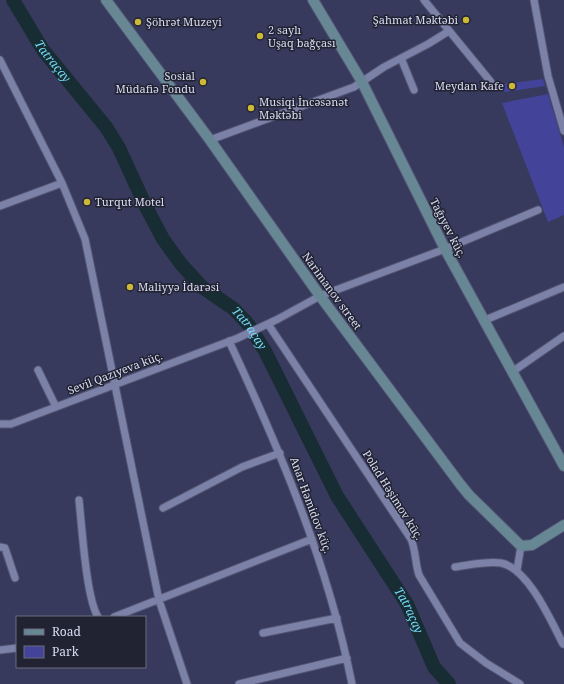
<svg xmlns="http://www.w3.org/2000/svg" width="564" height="684" viewBox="0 0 564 684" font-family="'Noto Serif',serif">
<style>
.green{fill:#43439a}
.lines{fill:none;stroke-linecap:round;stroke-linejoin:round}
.river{stroke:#182d33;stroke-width:14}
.street-casing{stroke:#535572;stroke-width:9}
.secondary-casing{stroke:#535572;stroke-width:12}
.street{stroke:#7c81a8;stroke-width:7}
.secondary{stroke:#678795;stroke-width:10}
.poi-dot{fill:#ceb837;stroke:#212332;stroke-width:1.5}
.labels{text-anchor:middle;stroke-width:3;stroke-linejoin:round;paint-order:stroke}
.poi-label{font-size:11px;fill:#daddf2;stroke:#212332;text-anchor:start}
.street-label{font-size:11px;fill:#daddf2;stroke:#212332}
.water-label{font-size:12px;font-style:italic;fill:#73daf8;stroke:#212332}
</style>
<rect width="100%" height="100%" fill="#373a5c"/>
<!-- green -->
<path class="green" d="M 543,79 L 545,86 L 505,92 L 497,85 Z
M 548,94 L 564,147 L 564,215 L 548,222 L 502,103 Z"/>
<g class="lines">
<!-- river -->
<path class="river" id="s1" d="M 13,0 L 43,50 L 106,127 L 119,148 L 146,207 L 163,239 L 181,264 L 202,287 L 234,309 L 248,324 L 265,351 L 337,496 L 407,604 L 434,667 L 449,684"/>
<!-- street casing -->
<g class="street-casing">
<path id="street" d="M 424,0 L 491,82
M 534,0 L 548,76 L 564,131
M 401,58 L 414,90
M 0,60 L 62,183 L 85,239 L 159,600 L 187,684
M 210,140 L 354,87 L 384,67 L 428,44 L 449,31
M 0,206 L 62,183
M 483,321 L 564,287
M 268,324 L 411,539 C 416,551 415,563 419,575 L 460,643 L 486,663 L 520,684
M 229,341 C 281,452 328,564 352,684
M 38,370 L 56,407
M 512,372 L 564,336
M 0,424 L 11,424 L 238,338 L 278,319 L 320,296 L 445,249 L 538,210
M 79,500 C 82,527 86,597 98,617
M 163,508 L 242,467 L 280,453
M 0,547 L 5,548 L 15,578
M 455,567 C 470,565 486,561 501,563 C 528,568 551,621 563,644
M 517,570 L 521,546
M 114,617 L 312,539
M 263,633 L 337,618
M 0,650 L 17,648
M 239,684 L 347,658"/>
</g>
<!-- secondary casing -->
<g class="secondary-casing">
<path id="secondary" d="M 106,0 L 210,140 L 320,296 L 460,484 L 469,495 L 521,546 L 532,545 L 564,525
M 313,0 L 362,82 L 445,249 L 564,466"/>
</g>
<!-- street -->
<use href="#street" class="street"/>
<!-- secondary -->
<use href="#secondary" class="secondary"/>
</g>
<!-- markers -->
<g class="poi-dot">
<circle cx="466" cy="20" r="4"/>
<circle cx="138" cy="22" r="4"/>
<circle cx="260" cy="36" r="4"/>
<circle cx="203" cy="82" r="4"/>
<circle cx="512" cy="86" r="4"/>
<circle cx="251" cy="108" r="4"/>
<circle cx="87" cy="202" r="4"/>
<circle cx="130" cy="287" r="4"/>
</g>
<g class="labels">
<!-- poi labels -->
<g class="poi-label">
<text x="458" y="24" text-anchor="end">Şahmat Məktəbi</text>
<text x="146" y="26">Şöhrət Muzeyi</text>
<text x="268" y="34">2 saylı<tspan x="268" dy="13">Uşaq bağçası</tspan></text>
<text x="195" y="80" text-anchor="end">Sosial<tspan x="195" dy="13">Müdafiə Fondu</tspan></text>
<text x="504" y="90" text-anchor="end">Meydan Kafe</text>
<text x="259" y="106">Musiqi İncəsənət<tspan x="259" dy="13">Məktəbi</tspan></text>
<text x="95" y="206">Turqut Motel</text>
<text x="138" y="291">Maliyyə İdarəsi</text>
</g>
<!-- street labels -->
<g class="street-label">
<text transform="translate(448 228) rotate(63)" y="4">Tağıyev küç.</text>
<text transform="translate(332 291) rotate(54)" y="4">Narimanov street</text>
<text transform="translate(115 373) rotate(-21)" y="4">Sevil Qazıyeva küç.</text>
<text transform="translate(393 495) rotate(58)" y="4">Polad Həşimov küç.</text>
<text transform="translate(311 505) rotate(70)" y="4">Anar Həmidov küç.</text>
</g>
<!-- water labels -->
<g class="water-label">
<text dy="4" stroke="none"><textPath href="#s1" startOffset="73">Tatraçay</textPath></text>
<text dy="4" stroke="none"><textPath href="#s1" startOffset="409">Tatraçay</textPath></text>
<text dy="4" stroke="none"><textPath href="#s1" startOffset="734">Tatraçay</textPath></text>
</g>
</g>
<!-- legend -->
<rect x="16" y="616" width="130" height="52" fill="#212332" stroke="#6b6d7f"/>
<rect x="24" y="629" width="20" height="6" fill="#678795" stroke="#6b6d7f"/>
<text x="52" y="636" font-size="12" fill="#daddf2">Road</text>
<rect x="24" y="646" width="20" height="12" fill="#43439a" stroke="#6b6d7f"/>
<text x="52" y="656" font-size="12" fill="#daddf2">Park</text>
</svg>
